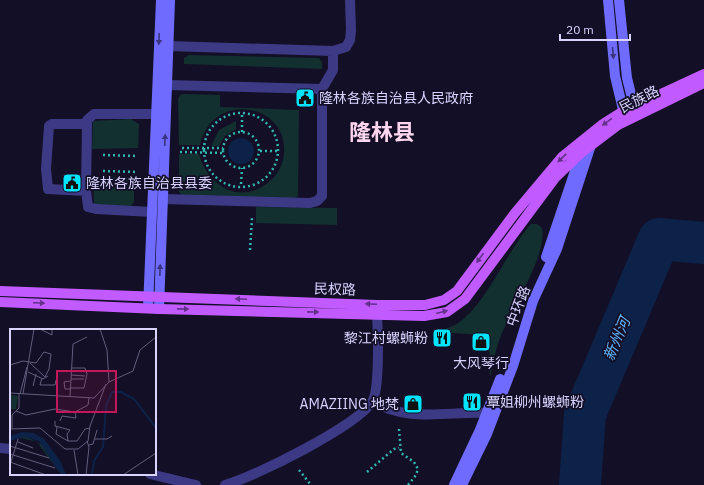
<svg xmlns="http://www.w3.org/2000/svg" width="704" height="485" viewBox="0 0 704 485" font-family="'IBM Plex Sans','Noto Sans SC',sans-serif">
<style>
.green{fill:#12302f}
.water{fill:#0c2248}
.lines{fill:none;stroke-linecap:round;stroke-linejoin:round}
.river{stroke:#0c2248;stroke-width:42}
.path{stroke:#2fb8b0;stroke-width:2.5;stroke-dasharray:2 3;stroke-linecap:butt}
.lane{stroke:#3d3a85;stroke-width:10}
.street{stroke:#3d3a85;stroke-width:10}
.secondary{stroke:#6f6bff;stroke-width:10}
.primary{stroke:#c25bff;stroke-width:10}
.oneway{fill:#38347d}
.oneway2{fill:#623188}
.labels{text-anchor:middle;stroke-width:3.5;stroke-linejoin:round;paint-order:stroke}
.poi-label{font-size:14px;fill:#d9d4ff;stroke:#130f26;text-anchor:start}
.street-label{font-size:14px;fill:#d9d4ff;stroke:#130f26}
.water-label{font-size:15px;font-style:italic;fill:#62b6ff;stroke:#130f26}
.town-label{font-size:22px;font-weight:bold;fill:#ffd6f0;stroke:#130f26}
.inset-river{fill:none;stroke:#0c2248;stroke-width:2}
.inset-road{fill:none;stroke:#625e7d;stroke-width:1}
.view{fill:#c2185b;fill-opacity:0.15;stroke:#c2185b;stroke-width:2}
.inset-edge{fill:none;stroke:#d9d4ff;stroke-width:2}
</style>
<rect width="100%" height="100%" fill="#130f26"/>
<!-- green -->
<path class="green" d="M 189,55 L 319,58 L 322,62 L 322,69 L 184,64 L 184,58 Z
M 184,94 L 220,95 L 220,107 L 299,110 L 298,196 L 295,198 L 182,195 L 179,192 L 179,154 L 199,154 C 206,180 230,201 258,189 C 270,183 280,173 283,160 C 295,105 213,87 200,145 L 179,145 L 178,99 L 180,95 Z
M 131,119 L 139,124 L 138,148 L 92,149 L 93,121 Z
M 236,121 L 236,129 L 225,136 L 219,146 L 211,146 L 219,130 Z
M 93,177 L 134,177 L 134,202 L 131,206 L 94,205 Z
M 256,207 L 337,208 L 337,225 L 256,223 Z
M 531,224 L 537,224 L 542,228 C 548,255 510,311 500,338 C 495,351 493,364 490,377 L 489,335 L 431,332 C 439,330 447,329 455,325 C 485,308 507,250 531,224 Z"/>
<!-- water -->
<path class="water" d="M228 151a13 13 0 1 1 26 0a13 13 0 1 1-26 0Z"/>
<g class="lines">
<!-- river -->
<path class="river" d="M 580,485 L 585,414 L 659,239 L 704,243"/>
<!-- path -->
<path class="path" d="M204 150a37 37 0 1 1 74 0a37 37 0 1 1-74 0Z
M223 150a18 18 0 1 1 36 0a18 18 0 1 1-36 0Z
M 242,132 L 242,114
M 182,148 L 223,148
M 260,151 L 278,151
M 180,152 L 223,153
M 103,155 L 138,156
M 103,171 L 138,172
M 241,184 L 242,168
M 250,250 L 252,218
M 399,429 L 401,453 L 414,462 L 418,469 L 416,475 L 408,485
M 299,470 L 311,485
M 367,472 L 394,449 L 399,448"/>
<!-- lane -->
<path class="lane" d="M 168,46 L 333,51
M 167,85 L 322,89
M 86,191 L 48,189 L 46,169 L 49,126 L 52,124 L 87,124
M 163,199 L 310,203 L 317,201 L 322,196 L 322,89 L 333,70 L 333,51 L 346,47 L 350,40 L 351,30 L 350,0
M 152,212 L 96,209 L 88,207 L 86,191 L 87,124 L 87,120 L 94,114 L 156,114"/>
<!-- street -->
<path class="street" d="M 373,401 C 405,423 450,411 487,413
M 0,448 L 11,449
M 150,474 L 196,485
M 225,485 C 255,477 356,426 372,402 C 380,390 378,330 377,314"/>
<!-- secondary -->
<path class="secondary" d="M 608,0 L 615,76 L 625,118
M 619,0 L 627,78 L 636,114
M 546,257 L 581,153 L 581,149
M 148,308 L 161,0
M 159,309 L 170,0
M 454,485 L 479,432 L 500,379
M 462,485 L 487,434 L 513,366 L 533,301 L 557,249 L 592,142"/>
<!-- primary -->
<path class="primary" d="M 0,291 L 377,305 L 425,305 L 444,300 L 457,291 L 515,213 L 562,157 L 603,124 L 622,112 L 704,74
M 0,302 L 159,309 L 424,316 L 447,312 L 465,299 L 555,178 L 581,153 L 618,125 L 704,83"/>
</g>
<!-- one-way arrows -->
<defs><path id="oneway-solid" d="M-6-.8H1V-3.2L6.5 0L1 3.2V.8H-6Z"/></defs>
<g class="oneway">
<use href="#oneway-solid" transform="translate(159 39) rotate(92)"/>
<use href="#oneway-solid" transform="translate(613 53) rotate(85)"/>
<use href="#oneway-solid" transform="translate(165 140) rotate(-88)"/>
<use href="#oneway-solid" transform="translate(160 270) rotate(-88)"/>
</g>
<g class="oneway2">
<use href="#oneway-solid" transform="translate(607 122) rotate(144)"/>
<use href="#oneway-solid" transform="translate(562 158) rotate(136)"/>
<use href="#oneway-solid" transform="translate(480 258) rotate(126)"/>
<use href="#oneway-solid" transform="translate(241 299) rotate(-178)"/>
<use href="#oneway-solid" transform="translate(39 303) rotate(3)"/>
<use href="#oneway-solid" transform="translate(371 304) rotate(-178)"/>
<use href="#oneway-solid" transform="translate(183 309) rotate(1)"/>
<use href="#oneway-solid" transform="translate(313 312) rotate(1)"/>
<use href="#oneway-solid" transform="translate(442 312) rotate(-15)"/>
</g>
<!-- icons -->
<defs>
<g id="civic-square" transform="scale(1)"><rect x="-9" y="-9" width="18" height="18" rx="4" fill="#00e5ff" stroke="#130f26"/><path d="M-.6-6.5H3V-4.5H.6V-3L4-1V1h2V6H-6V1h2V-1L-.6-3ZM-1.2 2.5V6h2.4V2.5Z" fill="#111"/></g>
<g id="restaurant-square" transform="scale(1)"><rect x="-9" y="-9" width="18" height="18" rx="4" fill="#00e5ff" stroke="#130f26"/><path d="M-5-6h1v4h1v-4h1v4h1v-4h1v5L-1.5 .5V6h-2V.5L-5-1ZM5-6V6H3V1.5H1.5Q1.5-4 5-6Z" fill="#111"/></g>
<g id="shop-square" transform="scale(1)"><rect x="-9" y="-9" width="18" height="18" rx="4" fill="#00e5ff" stroke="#130f26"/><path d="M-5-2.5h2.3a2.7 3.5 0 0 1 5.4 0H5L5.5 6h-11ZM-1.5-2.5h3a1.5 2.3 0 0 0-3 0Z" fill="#111"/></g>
</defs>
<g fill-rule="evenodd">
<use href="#civic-square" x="305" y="98"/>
<use href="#civic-square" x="72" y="183"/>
<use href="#restaurant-square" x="442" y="338"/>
<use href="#shop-square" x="481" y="342"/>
<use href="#restaurant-square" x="472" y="402"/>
<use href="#shop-square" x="413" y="404"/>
</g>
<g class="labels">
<!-- poi labels -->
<g class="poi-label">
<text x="319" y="103">隆林各族自治县人民政府</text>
<text x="86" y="188">隆林各族自治县县委</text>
<text x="428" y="343" text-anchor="end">黎江村螺蛳粉</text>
<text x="481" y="368" text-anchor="middle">大风琴行</text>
<text x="486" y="407">覃姐柳州螺蛳粉</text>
<text x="399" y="409" text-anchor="end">AMAZIING 地梵</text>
</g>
<!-- street labels -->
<g class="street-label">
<text transform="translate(639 99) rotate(-27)" y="5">民族路</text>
<text transform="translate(335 289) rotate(2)" y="5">民权路</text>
<text transform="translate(518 306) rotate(-69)" y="5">中环路</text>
</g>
<!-- water labels -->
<g class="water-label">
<text transform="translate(617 339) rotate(-67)" y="5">新州河</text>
</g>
<!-- town labels -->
<g class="town-label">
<text x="382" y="140">隆林县</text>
</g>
</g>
<!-- overview -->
<g transform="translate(10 329)">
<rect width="146" height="146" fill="#130f26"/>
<path d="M 0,66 L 8,67 L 6,80 L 0,80 ZM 9,108 L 17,108 L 31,115 L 51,146 L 27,113 L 12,109 L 4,110 Z" fill="#12302f"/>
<path d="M 12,103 L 24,104 L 34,110 L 51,133 L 56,146 L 51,146 L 29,112 L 14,108 L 0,112 L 0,107 Z" fill="#0c2248"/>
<path class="inset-river" d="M 82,146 L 84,132 L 93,118 L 96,77 L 102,63 L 111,63 L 124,70 L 146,99"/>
<path class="inset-road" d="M 30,0 L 42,6 L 42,0M 90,0 L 97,21 L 99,53M 0,36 L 13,32 L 26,34 L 34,23 L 41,25 L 39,40 L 35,48 L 20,34M 61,42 L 76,42M 18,43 L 33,50 L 38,47M 61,46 L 75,47M 32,49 L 30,56 L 45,56 L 46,51M 61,50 L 74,50M 23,57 L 26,45M 61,59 L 74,59 L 77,45 L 75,39 L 62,39M 60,60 L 55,60 L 54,53 L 60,52M 0,64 L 84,69 L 99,53 L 123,42 L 130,21 L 146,8M 10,65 L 17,38M 13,65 L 24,0M 60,68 L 63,15 L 77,8M 6,82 L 16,86 L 45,80 L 65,83 L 78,76 L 79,69M 45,92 L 45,97 L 60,101 L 57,105 L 58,112M 50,92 L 52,87 L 66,89 L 65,83M 47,98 L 46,105 L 58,112 L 67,112 L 75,100 L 80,99M 2,99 L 2,86 L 9,79 L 9,65M 0,100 L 30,99 L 55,120 L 68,120 L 78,112 L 80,97 L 96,55M 85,110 L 97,110 L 102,107M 8,113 L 23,119M 79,116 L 83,115 L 87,101M 0,117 L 39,129M 64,121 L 68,146M 0,125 L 45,139M 0,133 L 36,146M 0,136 L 8,110M 76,146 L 79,118 L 77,112M 113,146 L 146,124"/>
<path class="view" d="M 47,42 L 106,42 L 106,83 L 47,83 Z"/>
<rect width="146" height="146" class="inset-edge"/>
</g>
<!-- scale -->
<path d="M560 34v6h70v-6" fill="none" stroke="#d9d4ff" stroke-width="2"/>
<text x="566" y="34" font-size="12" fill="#d9d4ff" stroke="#130f26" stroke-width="3" paint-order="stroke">20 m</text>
</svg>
